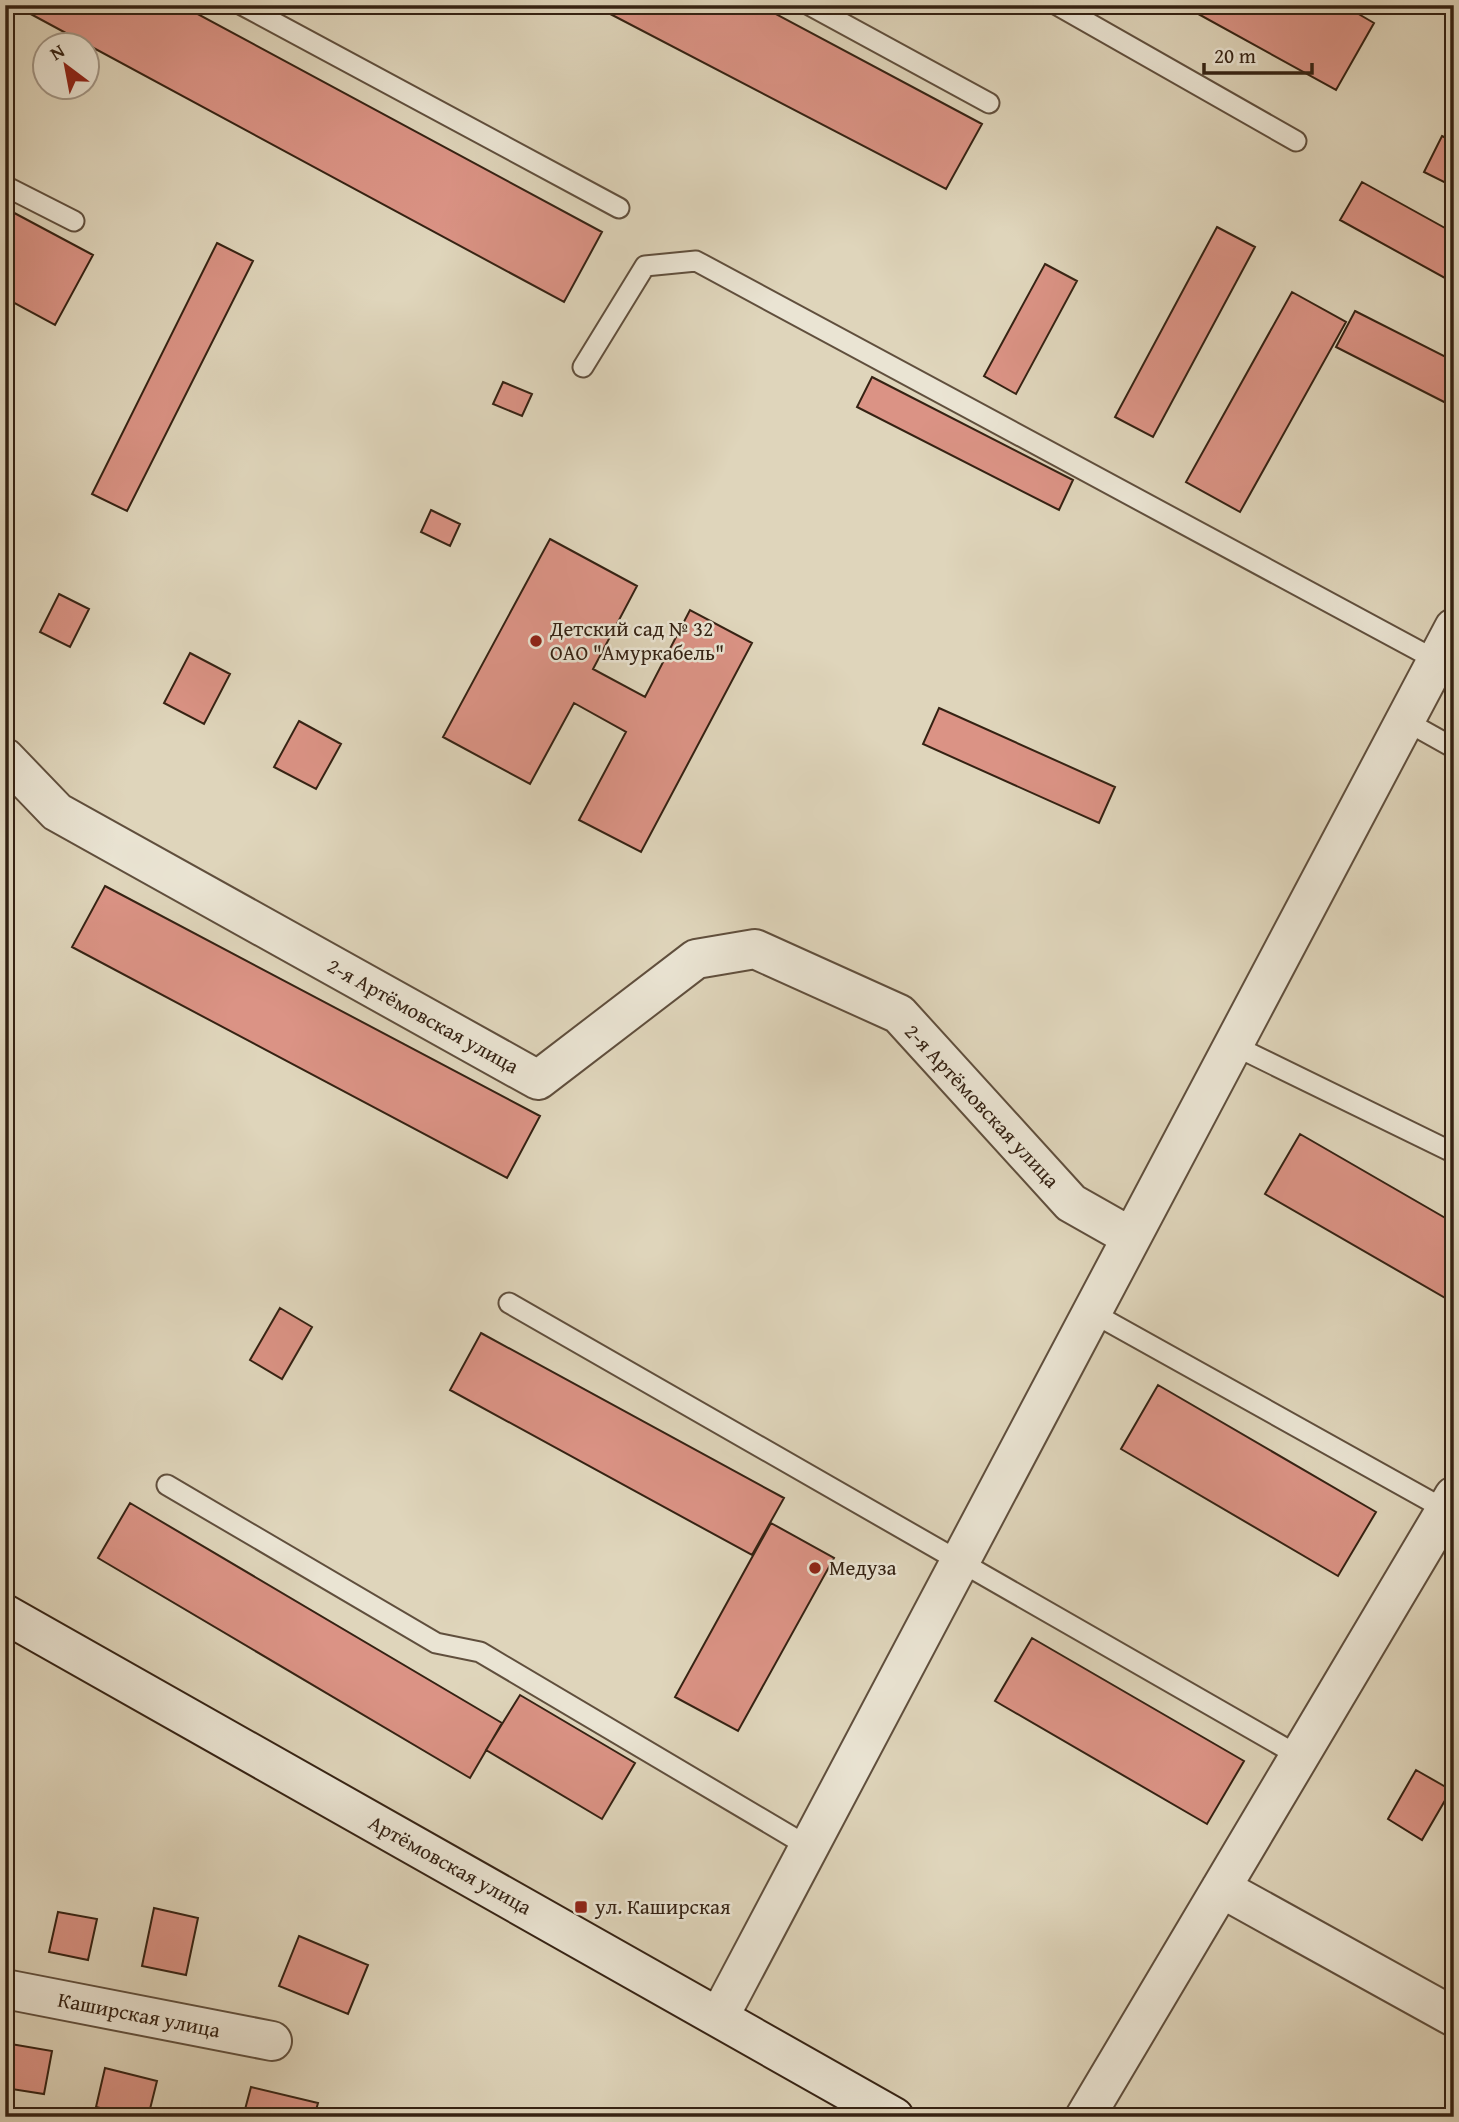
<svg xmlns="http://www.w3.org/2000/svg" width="1459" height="2122" viewBox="0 0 1459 2122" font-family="'Gentium Book Plus',serif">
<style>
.building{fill:#db9385;stroke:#352213;stroke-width:2}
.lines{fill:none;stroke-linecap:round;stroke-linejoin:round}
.lane-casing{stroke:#604f3d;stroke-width:23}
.street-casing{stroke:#604f3d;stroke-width:42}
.secondary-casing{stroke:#352213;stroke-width:42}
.lane{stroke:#eae4d3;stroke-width:19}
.street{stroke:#eae4d3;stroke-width:38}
.secondary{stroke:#eae4d3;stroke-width:38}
.poi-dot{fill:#8f2418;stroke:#eae4d3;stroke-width:2.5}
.labels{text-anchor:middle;stroke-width:5;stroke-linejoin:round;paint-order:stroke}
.poi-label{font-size:21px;fill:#352213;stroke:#eae4d3;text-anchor:start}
.street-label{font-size:21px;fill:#352213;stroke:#eae4d3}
</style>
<rect width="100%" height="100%" fill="#dfd5bb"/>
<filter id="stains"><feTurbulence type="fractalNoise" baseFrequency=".00286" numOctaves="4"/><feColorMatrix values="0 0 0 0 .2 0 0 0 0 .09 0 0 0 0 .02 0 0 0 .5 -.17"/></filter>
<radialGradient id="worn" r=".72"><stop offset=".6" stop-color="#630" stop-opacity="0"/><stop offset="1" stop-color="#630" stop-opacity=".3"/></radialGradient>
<!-- building -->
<path class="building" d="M 14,5 L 181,5 L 602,232 L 564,302 Z
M 593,5 L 759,5 L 982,124 L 946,189 Z
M 1182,5 L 1343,5 L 1374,23 L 1336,90 Z
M 1442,136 L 1454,142 L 1454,187 L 1424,172 Z
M 1362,182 L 1454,233 L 1454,283 L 1340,220 Z
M 5,208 L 93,255 L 55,325 L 5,298 Z
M 1217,227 L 1255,247 L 1153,437 L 1115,417 Z
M 217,243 L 253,261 L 127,511 L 92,494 Z
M 1045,264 L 1077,281 L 1016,394 L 984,376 Z
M 1292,292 L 1346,322 L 1240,512 L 1186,482 Z
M 1355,311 L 1454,361 L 1454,407 L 1336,347 Z
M 872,377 L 1073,480 L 1059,510 L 857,407 Z
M 503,382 L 532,394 L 522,416 L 493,404 Z
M 431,510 L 460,524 L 450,546 L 421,532 Z
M 550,539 L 637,586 L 593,669 L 645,697 L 690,610 L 752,643 L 641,852 L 579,820 L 626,732 L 574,703 L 530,784 L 443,737 Z
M 59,594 L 89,609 L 70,647 L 40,632 Z
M 190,653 L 230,674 L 204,724 L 164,703 Z
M 939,708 L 1115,787 L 1099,823 L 923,744 Z
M 299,721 L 341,744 L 316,789 L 274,767 Z
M 105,886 L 540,1116 L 507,1178 L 72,947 Z
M 1300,1134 L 1454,1223 L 1454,1303 L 1265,1194 Z
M 280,1308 L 312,1327 L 282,1379 L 250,1360 Z
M 481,1333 L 784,1498 L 752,1555 L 450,1390 Z
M 1158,1385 L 1376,1512 L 1338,1576 L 1121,1449 Z
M 130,1503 L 502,1723 L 470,1778 L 98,1558 Z
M 771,1523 L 834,1558 L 738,1731 L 675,1697 Z
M 1032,1638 L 1244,1761 L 1207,1824 L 995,1701 Z
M 520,1695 L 635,1763 L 602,1819 L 486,1750 Z
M 1416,1770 L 1451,1790 L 1422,1840 L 1388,1819 Z
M 154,1908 L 198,1918 L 186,1975 L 142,1966 Z
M 58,1912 L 97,1919 L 88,1960 L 49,1952 Z
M 299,1936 L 368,1965 L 348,2014 L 279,1986 Z
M 5,2043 L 52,2051 L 44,2094 L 5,2088 Z
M 105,2068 L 157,2081 L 148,2117 L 136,2117 L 96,2107 Z
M 251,2087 L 318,2103 L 314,2117 L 243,2117 Z"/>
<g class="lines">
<!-- lane casing -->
<g class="lane-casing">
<path id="lane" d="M 242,5 L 619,208
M 809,5 L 989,103
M 1057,5 L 1296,141
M 5,186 L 74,221
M 583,367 L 645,266 L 696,261 L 1436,660
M 1404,720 L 1454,748
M 1233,1045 L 1454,1153
M 509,1303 L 1299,1756
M 1091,1312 L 1446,1510
M 167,1485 L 436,1643 L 480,1652 L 809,1847"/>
</g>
<!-- street casing -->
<g class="street-casing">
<path id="street" d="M 5,758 L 57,812 L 538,1080 L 696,959 L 755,949 L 899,1014 L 1071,1203 L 1131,1237
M 1221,1888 L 1454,2017
M 5,1989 L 272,2041
M 719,2017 L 1454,628
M 1085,2117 L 1454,1496"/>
</g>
<!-- secondary casing -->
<g class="secondary-casing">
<path id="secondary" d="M 5,1614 L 894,2117"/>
</g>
<!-- lane -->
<use href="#lane" class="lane"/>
<!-- street -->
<use href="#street" class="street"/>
<!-- secondary -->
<use href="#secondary" class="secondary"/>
</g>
<!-- markers -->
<g class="poi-dot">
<circle cx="536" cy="641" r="7"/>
<circle cx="815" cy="1568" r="7"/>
<rect x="574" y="1900" width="14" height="14" rx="3.5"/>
</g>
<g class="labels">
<!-- poi labels -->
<g class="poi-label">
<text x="550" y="636">Детский сад № 32<tspan x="550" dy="24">ОАО "Амуркабель"</tspan></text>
<text x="829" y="1575">Медуза</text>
<text x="595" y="1914">ул. Каширская</text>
</g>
<!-- street labels -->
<g class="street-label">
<text transform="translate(423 1016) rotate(29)" y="7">2-я Артёмовская улица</text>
<text transform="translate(982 1106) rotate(47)" y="7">2-я Артёмовская улица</text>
<text transform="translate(450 1865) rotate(29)" y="7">Артёмовская улица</text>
<text transform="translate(139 2015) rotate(11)" y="7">Каширская улица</text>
</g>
</g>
<!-- margin -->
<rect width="1459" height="2122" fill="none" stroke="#dfd5bb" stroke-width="28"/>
<rect x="7" y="7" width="1445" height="2108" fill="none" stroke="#352213" stroke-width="3.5"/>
<rect x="14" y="14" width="1431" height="2094" fill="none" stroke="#352213" stroke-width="2"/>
<!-- north arrow -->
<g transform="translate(66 66) rotate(328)"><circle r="33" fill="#eae4d3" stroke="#a29686" stroke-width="2"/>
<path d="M0-5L12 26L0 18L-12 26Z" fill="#8f2418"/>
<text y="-10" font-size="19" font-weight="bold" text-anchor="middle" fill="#352213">N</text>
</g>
<!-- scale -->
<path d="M1204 63v10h108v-10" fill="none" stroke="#352213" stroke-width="3.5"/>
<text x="1214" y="63" font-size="21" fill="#352213" stroke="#eae4d3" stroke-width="5" paint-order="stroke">20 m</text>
<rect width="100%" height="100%" filter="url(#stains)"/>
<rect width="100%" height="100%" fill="url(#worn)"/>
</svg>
